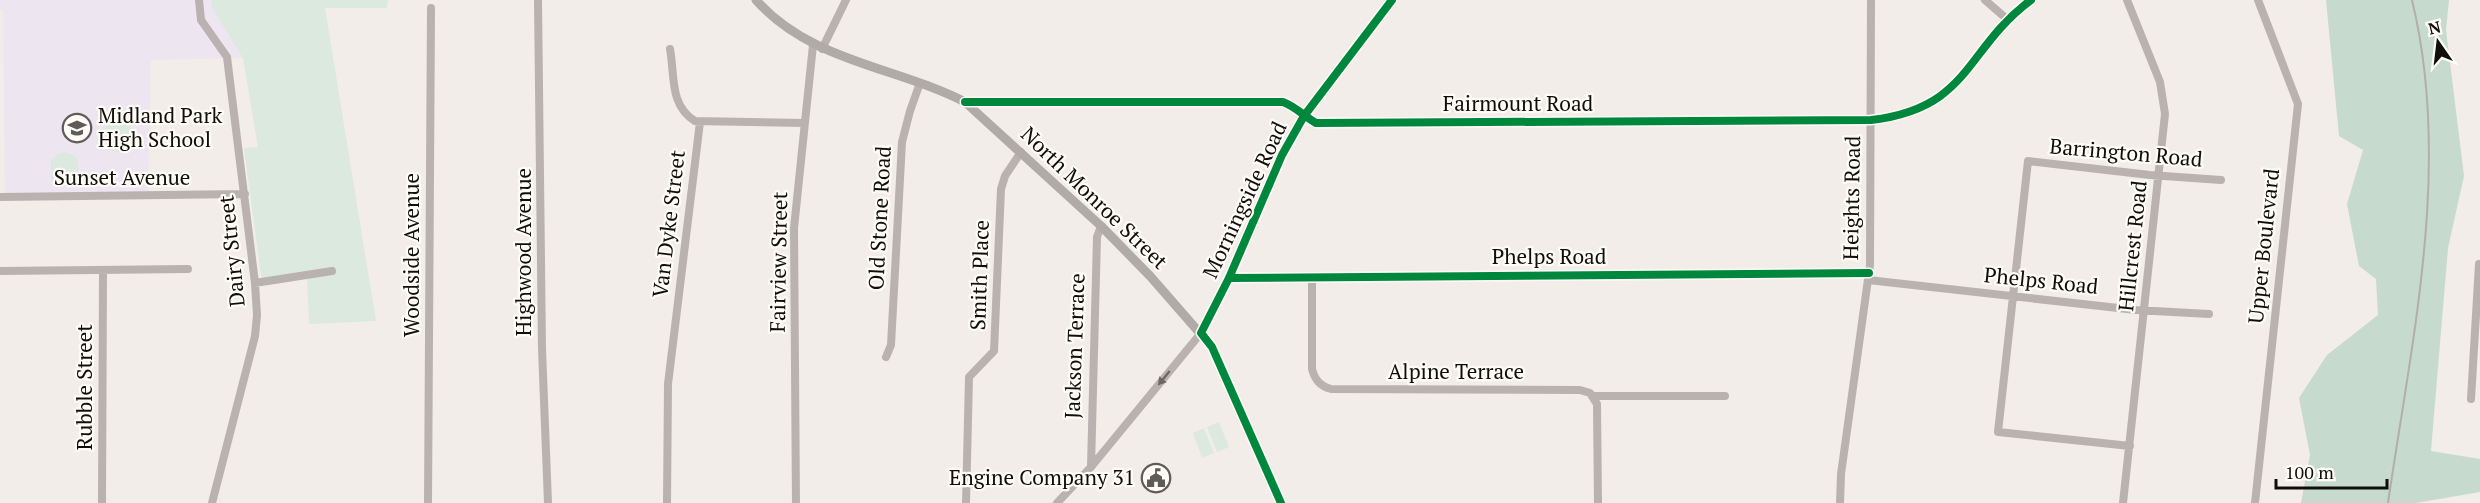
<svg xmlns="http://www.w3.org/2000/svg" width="2480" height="503" viewBox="0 0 2480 503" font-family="'PT Serif',serif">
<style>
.education{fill:#ede6f0}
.green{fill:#dbe9df}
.forest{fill:#c7dace}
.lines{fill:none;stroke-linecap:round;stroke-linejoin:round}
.minor{stroke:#b9b2b1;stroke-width:8}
.major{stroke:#b1aba8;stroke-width:9}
.rail{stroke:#b3aeac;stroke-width:2}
.cycleway-casing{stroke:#fffcf8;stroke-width:11}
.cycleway{stroke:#00873e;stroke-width:8}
.oneway{fill:#6d6866}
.labels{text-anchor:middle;stroke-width:4.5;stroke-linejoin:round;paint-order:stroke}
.street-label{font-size:21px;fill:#100e0b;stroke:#fffcf8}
.poi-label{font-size:21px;fill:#100e0b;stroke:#fffcf8;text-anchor:start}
</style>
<rect width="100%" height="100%" fill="#f2ede8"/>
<!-- education -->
<path class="education" d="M 0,0 L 211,0 L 212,8 L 243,58 L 151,60 L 148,197 L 5,199 L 3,11 L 0,11 Z"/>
<!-- green -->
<path class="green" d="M 211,0 L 388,0 L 387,8 L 325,8 L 376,321 L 309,324 L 307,276 L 262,282 L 244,148 L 258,147 L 243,58 L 212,8 Z
M 107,122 L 131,123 L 130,149 C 123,153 117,153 108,149 L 103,136 Z
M 65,152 L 73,155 L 78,160 L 78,173 L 72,181 L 51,181 L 51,160 L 58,154 Z
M 1219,422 L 1229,447 L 1217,452 L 1207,427 Z
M 1204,428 L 1214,453 L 1202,458 L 1193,433 Z"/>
<!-- forest -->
<path class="forest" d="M 2326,0 L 2449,0 L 2446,30 L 2464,176 L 2448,248 L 2431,451 L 2480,459 L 2480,492 L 2416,503 L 2301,503 L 2310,455 L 2299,398 L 2327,355 L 2378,315 L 2376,279 L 2359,266 L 2347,204 L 2363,150 L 2339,136 Z"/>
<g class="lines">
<!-- minor -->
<path class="minor" d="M 199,0 L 201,20 L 227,57 L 255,283 L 257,315 L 255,336 L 212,503
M 538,0 L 542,349 L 548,503
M 1985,0 L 2008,20
M 670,49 C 675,75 669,105 695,121 L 805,123
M 822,49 L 846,0
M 965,102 L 1283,102 C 1296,107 1304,116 1316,123 L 1871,120 C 1971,108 1964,50 2031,0
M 0,197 L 245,194
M 0,271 L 188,269
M 1312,277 L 1312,369 C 1315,380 1320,386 1331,389 L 1580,390 L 1590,393 L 1597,404 L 1598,503
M 1229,278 L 1869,273
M 1868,280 L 2136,310 L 2209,314
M 255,283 L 332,271
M 886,357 L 891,345 L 902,142 L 910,111 L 920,83
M 1593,396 L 1725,396
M 2471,399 L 2479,264
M 2130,446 L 1998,432 L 2028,161 L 2150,175 L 2221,180
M 1091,467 L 1097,237 L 1101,226
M 102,503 L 103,271
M 428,503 L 431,8
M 667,503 L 668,384 L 700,122
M 796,503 L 794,228 L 813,45
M 966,503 L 969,377 L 994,351 L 1001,189 L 1005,176 L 1021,152
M 1057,503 L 1091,467 L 1201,333 L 1229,278 L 1282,155 L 1304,116 L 1392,0
M 1840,503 L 1841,474 L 1870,265 L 1871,0
M 2123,503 L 2165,114 L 2160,82 L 2127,0
M 2255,503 L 2298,104 L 2258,0"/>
<!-- major -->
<path class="major" d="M 756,0 C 811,62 895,66 965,102 L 1101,226 L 1150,276 L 1212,347 L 1281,503"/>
<!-- rail -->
<path class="rail" d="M 2388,503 C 2412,338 2452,165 2412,0"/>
<!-- cycleway casing -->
<g class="cycleway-casing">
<path id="cycleway" d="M 965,102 L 1283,102 C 1296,107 1304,116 1316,123 L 1871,120 C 1971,108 1964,50 2031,0
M 1229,278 L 1869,273
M 1281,503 L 1212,347 L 1201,333 L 1229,278 L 1282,155 L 1304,116 L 1392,0"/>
</g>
<!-- cycleway -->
<use href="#cycleway" class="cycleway"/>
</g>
<!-- one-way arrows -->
<defs><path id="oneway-solid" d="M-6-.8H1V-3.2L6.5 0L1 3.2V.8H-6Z" transform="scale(1.5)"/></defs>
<use class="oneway" href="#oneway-solid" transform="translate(1164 378) rotate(129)"/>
<!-- icons -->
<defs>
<g id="school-ring" transform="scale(1.5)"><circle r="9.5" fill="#fffcf8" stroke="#5f5c58" stroke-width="1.5"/><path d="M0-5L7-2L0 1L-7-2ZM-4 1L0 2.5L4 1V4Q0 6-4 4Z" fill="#5f5c58"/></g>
<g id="civic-ring" transform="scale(1.5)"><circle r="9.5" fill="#fffcf8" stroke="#5f5c58" stroke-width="1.5"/><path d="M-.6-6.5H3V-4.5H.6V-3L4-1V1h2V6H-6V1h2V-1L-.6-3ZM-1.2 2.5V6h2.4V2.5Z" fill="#5f5c58"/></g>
</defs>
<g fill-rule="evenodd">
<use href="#school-ring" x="77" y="128"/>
<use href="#civic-ring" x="1156" y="478"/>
</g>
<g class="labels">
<!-- street labels -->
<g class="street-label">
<text x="1518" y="111">Fairmount Road</text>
<text transform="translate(2126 153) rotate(5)" y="7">Barrington Road</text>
<text x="122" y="185">Sunset Avenue</text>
<text transform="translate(1094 198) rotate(44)" y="7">North Monroe Street</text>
<text transform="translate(1852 198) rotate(-89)" y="7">Heights Road</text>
<text transform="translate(1245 200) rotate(-65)" y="7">Morningside Road</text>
<text transform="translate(880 218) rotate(-87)" y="7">Old Stone Road</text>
<text transform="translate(669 224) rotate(-83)" y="7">Van Dyke Street</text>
<text transform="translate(2133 246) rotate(-84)" y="7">Hillcrest Road</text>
<text transform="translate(2264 246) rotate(-84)" y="7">Upper Boulevard</text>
<text transform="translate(232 251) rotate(-96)" y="7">Dairy Street</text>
<text transform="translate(524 252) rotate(-90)" y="7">Highwood Avenue</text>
<text transform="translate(412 255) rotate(-90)" y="7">Woodside Avenue</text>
<text x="1549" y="264">Phelps Road</text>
<text transform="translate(779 262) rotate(-89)" y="7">Fairview Street</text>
<text transform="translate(980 275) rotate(-88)" y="7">Smith Place</text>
<text transform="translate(2041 281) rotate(6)" y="7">Phelps Road</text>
<text transform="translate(1075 346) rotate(-88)" y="7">Jackson Terrace</text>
<text x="1456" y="379">Alpine Terrace</text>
<text transform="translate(85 387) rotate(-90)" y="7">Rubble Street</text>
</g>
<!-- poi labels -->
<g class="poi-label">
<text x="98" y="123">Midland Park<tspan x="98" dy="24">High School</tspan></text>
<text x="1135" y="485" text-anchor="end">Engine Company 31</text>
</g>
</g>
<!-- north arrow -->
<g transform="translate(2438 42) rotate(346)" stroke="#fffcf8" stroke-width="4.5" paint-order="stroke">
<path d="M0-4.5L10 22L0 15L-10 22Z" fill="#100e0b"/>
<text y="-9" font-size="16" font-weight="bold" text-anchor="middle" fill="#100e0b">N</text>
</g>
<!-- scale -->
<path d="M2276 479v9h111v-9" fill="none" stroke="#100e0b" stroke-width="3"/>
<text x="2285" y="479" font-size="18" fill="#100e0b" stroke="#fffcf8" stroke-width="4.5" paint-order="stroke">100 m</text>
</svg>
